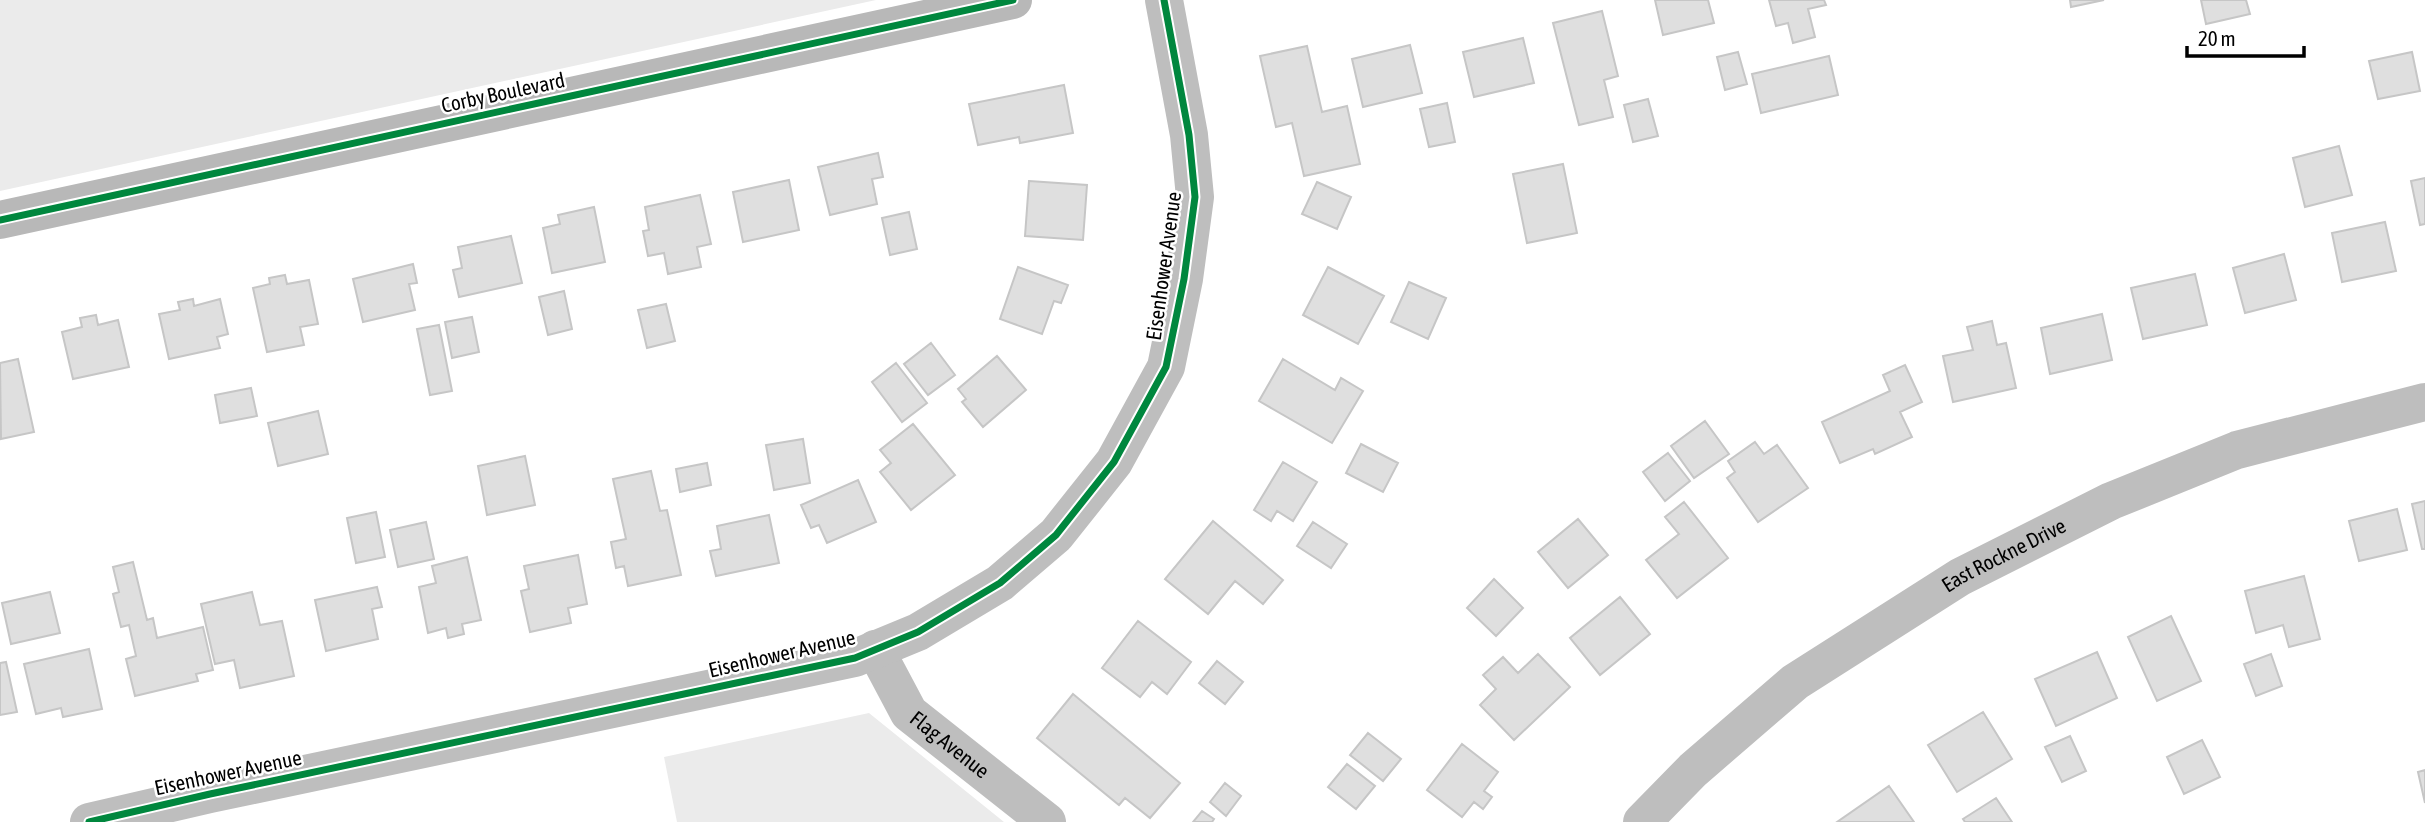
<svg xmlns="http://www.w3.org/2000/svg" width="2425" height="822" viewBox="0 0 2425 822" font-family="'Asap Condensed',sans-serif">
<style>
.green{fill:#ebebeb}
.building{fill:#dfdfdf;stroke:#c6c6c6;stroke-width:2}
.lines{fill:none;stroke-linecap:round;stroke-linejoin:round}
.street{stroke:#bebebe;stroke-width:38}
.secondary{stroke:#b8b8b8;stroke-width:38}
.cycleway-casing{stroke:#fff;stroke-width:11}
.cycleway{stroke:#00873e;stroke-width:7}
.labels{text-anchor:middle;stroke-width:5;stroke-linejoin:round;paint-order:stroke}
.street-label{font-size:21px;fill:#000;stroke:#fff}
</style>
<rect width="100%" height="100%" fill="#fff"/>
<!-- green -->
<path class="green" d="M 0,0 L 876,0 L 0,191 Z
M 869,713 L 1004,822 L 677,822 L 664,757 Z"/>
<!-- building -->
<path class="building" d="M 1655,0 L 1708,0 L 1714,23 L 1663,35 Z
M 1769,0 L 1824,0 L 1826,5 L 1808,9 L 1815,37 L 1793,43 L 1788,23 L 1776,26 Z
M 2070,0 L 2104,0 L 2071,7 Z
M 2201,0 L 2246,0 L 2250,14 L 2206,24 Z
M 1602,11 L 1618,76 L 1604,80 L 1613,117 L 1579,125 L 1553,23 Z
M 1523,38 L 1534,83 L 1474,97 L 1463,52 Z
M 1410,45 L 1422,93 L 1363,107 L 1352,59 Z
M 1307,46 L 1322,112 L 1347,106 L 1360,164 L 1304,176 L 1292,123 L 1276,127 L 1260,56 Z
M 1738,52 L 1747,84 L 1725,90 L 1717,57 Z
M 2412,52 L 2420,91 L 2378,99 L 2369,61 Z
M 1829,56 L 1838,95 L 1761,113 L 1752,74 Z
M 1064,85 L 1073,133 L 1020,143 L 1019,137 L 978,145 L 969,104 Z
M 1648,99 L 1658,136 L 1633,142 L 1624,105 Z
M 1447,103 L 1455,142 L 1429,147 L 1420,109 Z
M 2339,146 L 2352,195 L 2305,207 L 2293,158 Z
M 878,153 L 883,177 L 872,179 L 877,204 L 830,215 L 818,167 Z
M 1563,164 L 1577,233 L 1527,243 L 1513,174 Z
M 2425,178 L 2425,224 L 2420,225 L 2411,181 Z
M 789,180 L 799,230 L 743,242 L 733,192 Z
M 1029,181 L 1087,185 L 1083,240 L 1025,236 Z
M 1317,182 L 1351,197 L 1337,229 L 1302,214 Z
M 700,195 L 711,244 L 697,247 L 701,267 L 668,274 L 664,253 L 648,256 L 643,231 L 649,230 L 645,207 Z
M 594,207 L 605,262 L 552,273 L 543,228 L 560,224 L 558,215 Z
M 909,212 L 917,249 L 890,255 L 882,218 Z
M 2385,222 L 2396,271 L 2342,282 L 2332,233 Z
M 511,236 L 522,283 L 459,297 L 453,270 L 462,268 L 458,247 Z
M 2284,254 L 2296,300 L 2245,313 L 2233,268 Z
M 413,264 L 417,283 L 409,284 L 415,310 L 363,322 L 353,279 Z
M 1018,267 L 1068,285 L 1061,303 L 1054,301 L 1042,334 L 1000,319 Z
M 1328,267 L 1384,296 L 1358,344 L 1303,315 Z
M 2195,274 L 2207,325 L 2143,339 L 2131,288 Z
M 285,275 L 287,284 L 309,280 L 318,324 L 300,327 L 304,345 L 267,352 L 253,288 L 270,284 L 269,278 Z
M 1409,282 L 1446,298 L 1428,339 L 1391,322 Z
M 564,291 L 572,329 L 548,335 L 539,297 Z
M 193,299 L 194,306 L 220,299 L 228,334 L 217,337 L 220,348 L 169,359 L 159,314 L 180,310 L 178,302 Z
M 666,304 L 675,341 L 647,348 L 638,310 Z
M 2102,314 L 2112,360 L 2050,374 L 2041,328 Z
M 96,315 L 98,325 L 118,320 L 129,367 L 73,379 L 62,332 L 82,327 L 80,318 Z
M 472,317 L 479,352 L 452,358 L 445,322 Z
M 1992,321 L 1997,345 L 2006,343 L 2016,388 L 1953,402 L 1943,356 L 1973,350 L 1967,327 Z
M 439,325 L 452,391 L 430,395 L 417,329 Z
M 931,343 L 955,375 L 928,395 L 904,364 Z
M 997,356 L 1026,390 L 983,427 L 962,402 L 966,399 L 958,389 Z
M 18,359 L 34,432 L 1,439 L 0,363 Z
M 1283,359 L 1335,390 L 1341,378 L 1363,391 L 1332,443 L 1259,401 Z
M 896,363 L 927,403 L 902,422 L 872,382 Z
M 1905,365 L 1922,402 L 1900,412 L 1912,437 L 1875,454 L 1873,449 L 1840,463 L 1822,422 L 1890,391 L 1883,375 Z
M 251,388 L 257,416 L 220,423 L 215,395 Z
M 318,411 L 328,454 L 278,466 L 268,423 Z
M 1705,421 L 1729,454 L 1694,478 L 1671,446 Z
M 913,424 L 955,475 L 911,510 L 880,472 L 891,463 L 880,450 Z
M 803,439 L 810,483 L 774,490 L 766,445 Z
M 1755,442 L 1764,454 L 1777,445 L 1808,488 L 1758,522 L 1727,478 L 1735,472 L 1728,461 Z
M 1361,444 L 1398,463 L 1383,492 L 1346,473 Z
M 1668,453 L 1690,481 L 1665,501 L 1643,472 Z
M 525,456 L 535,505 L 487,515 L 478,466 Z
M 1283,462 L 1317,482 L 1293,521 L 1277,511 L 1271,521 L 1254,510 Z
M 707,463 L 711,485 L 680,492 L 676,469 Z
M 651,471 L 660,511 L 667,510 L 681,575 L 628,586 L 624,566 L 616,568 L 611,542 L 626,539 L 613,479 Z
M 858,480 L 876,522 L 827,543 L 819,525 L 811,528 L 801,505 Z
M 2425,501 L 2425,549 L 2422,549 L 2412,504 Z
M 1684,502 L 1728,558 L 1677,598 L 1646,560 L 1679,534 L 1665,517 Z
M 2397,509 L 2407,550 L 2359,561 L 2349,521 Z
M 376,512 L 385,557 L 356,563 L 347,518 Z
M 769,515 L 779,563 L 716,576 L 710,551 L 721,549 L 717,526 Z
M 1578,519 L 1608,555 L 1568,588 L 1538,552 Z
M 1213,521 L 1283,580 L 1263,604 L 1235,581 L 1208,614 L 1165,579 Z
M 426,522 L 434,559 L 398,567 L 390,530 Z
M 1313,522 L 1347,544 L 1331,568 L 1297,546 Z
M 578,555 L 587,604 L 568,608 L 571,623 L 530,632 L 521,591 L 529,589 L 524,566 Z
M 467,557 L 481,620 L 462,624 L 464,634 L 448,638 L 446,628 L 428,633 L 419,587 L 436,583 L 432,566 Z
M 133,562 L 147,620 L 153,618 L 157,638 L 203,627 L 213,670 L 196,674 L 198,681 L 135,696 L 126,659 L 136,656 L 129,625 L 121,627 L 113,594 L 119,592 L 113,567 Z
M 2304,576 L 2320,639 L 2289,647 L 2283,625 L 2256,633 L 2245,591 Z
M 1494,579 L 1523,608 L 1496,636 L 1467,608 Z
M 377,587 L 382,607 L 372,609 L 378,639 L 326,651 L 315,600 Z
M 50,592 L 60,633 L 11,644 L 2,603 Z
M 252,592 L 260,625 L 282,621 L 294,676 L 240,688 L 234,660 L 215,664 L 201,604 Z
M 1620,597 L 1650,634 L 1600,675 L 1570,638 Z
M 2171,616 L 2201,681 L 2157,701 L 2128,637 Z
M 1138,621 L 1191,662 L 1167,694 L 1152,682 L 1140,697 L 1102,668 Z
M 89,649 L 102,709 L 63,717 L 61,708 L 36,714 L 24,664 Z
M 2097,652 L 2117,698 L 2056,726 L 2035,679 Z
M 1538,654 L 1570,687 L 1514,740 L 1480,705 L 1496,689 L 1483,675 L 1503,657 L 1518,673 Z
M 2271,654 L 2282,686 L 2256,696 L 2244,664 Z
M 1217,661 L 1243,682 L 1225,704 L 1199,683 Z
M 6,662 L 17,712 L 0,715 L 0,663 Z
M 1073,694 L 1180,783 L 1150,818 L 1125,798 L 1119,805 L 1037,738 Z
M 1983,712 L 2012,759 L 1957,792 L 1928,745 Z
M 1368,733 L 1401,759 L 1383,781 L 1350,755 Z
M 2070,736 L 2086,771 L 2062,782 L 2045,747 Z
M 2202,740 L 2220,777 L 2184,794 L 2167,757 Z
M 1462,744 L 1498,772 L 1484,791 L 1492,797 L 1483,809 L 1474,802 L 1462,817 L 1427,790 Z
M 1347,764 L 1375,786 L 1356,809 L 1328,787 Z
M 2425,770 L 2425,803 L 2418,772 Z
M 1225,783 L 1241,796 L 1226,816 L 1210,802 Z
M 1889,786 L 1914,822 L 1837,822 Z
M 1996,798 L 2012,822 L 1965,822 L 1963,819 Z
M 1202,811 L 1214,819 L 1212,822 L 1193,822 Z"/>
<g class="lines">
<!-- street -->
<g class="street">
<path id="s1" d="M 875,649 L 909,713 L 1047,822"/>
<path d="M 89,822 L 210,794 L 855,658 L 918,632 L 1000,583 L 1056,535 L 1114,462 L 1166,367 L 1184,279 L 1195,197 L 1189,135 L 1164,0"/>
<path id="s2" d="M 1642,822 L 1693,770 L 1795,682 L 1960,577 L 2111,501 L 2237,450 L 2425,402"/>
</g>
<!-- secondary -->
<path class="secondary" d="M 0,220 L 1013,0"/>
<!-- cycleway casing -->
<g class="cycleway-casing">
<path id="cycleway" d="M 0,220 L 1013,0
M 89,822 L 210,794 L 855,658 L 918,632 L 1000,583 L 1056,535 L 1114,462 L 1166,367 L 1184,279 L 1195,197 L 1189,135 L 1164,0"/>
</g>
<!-- cycleway -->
<use href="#cycleway" class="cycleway"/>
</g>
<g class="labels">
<!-- street labels -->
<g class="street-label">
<text transform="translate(503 93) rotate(-12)" y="7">Corby Boulevard</text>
<text transform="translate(1164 266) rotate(-82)" y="7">Eisenhower Avenue</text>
<text dy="7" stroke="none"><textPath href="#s2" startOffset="452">East Rockne Drive</textPath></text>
<text transform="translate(782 654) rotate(-13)" y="7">Eisenhower Avenue</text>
<text dy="7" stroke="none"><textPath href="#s1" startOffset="124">Flag Avenue</textPath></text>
<text transform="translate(228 773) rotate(-12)" y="7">Eisenhower Avenue</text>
</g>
</g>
<!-- scale -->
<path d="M2187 46v10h117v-10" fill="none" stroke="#000000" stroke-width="3.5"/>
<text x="2198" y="46" font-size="21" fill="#000000" stroke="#ffffff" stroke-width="5" paint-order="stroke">20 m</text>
</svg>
